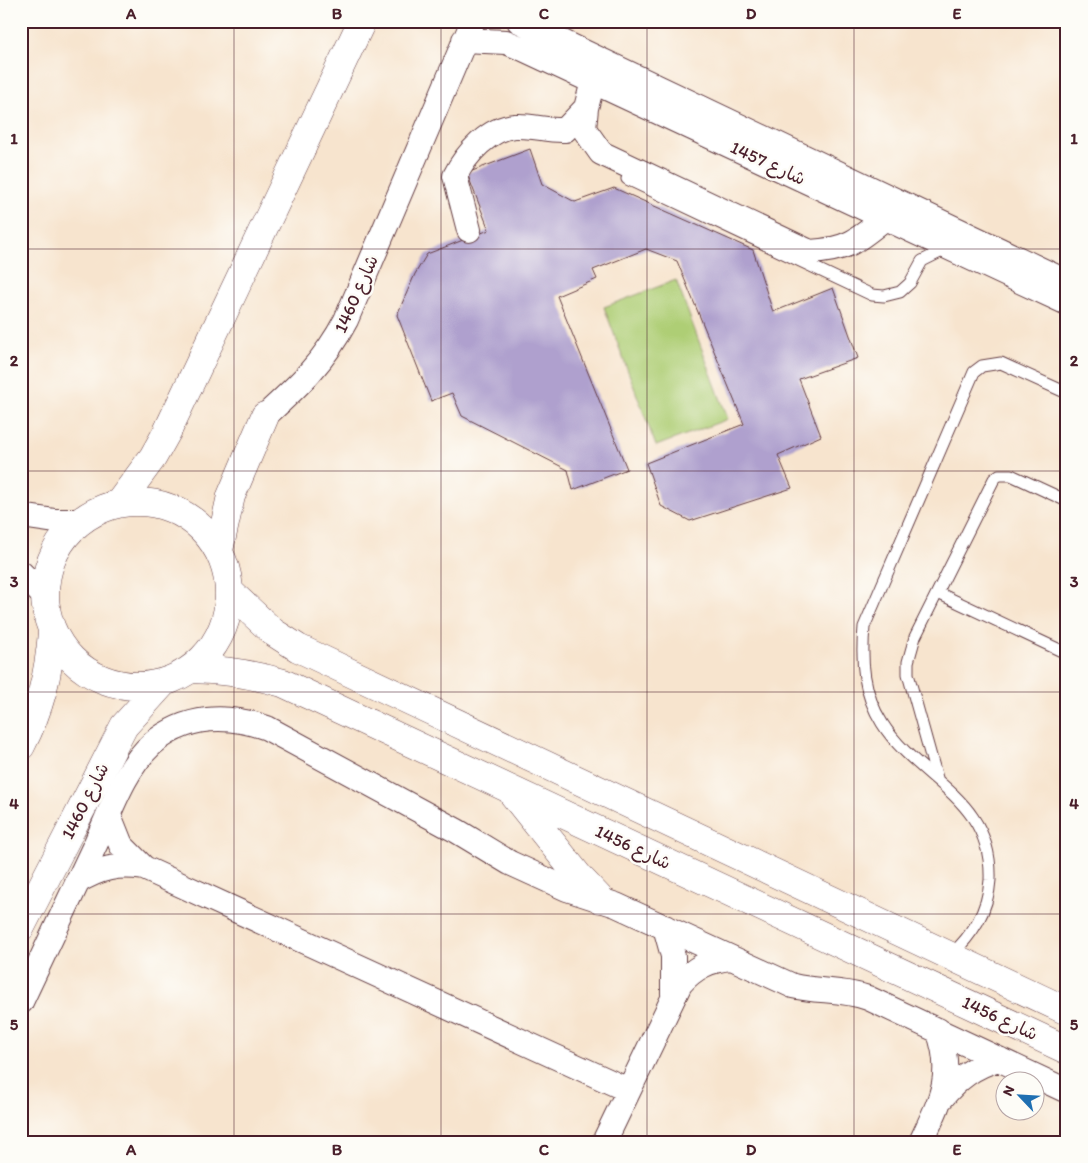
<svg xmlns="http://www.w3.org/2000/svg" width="1088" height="1163" viewBox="0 0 1088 1163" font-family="Itim,'Playpen Sans Arabic',sans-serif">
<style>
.green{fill:#aece75;stroke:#7c7650}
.building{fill:#afa0ce}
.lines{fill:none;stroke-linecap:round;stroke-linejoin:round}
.service-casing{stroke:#643d43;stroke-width:13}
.minor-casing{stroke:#643d43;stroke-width:26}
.tertiary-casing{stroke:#643d43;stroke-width:29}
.service{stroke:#fff;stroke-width:11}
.minor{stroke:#fff;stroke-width:24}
.tertiary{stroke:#fff;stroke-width:28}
.grid{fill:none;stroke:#4a1f2b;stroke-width:1;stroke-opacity:0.55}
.labels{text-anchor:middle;stroke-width:5;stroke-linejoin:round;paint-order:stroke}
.street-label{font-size:18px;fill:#4a1f2b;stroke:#fdfcf7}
.neatline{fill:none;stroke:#4a1f2b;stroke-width:2}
.grid-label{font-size:16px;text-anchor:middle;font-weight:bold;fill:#4a1f2b}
</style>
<rect width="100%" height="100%" fill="#fdfcf7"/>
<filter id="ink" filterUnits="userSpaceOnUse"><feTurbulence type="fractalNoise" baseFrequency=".02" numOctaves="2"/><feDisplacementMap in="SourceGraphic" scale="10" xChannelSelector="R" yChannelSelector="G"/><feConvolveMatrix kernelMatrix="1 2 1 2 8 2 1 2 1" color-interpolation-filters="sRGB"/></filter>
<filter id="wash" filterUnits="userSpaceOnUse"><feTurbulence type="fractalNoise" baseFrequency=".0096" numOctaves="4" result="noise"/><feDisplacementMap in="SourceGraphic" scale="20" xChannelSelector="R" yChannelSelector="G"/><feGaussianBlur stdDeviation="1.12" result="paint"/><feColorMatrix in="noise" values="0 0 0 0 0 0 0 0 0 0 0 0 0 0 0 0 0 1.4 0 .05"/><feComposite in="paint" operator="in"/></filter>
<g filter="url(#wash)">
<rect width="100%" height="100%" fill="#f7e4ce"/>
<!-- green -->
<path class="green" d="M 676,280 L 728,419 L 656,446 L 604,307 Z"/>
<g id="blocks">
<!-- building -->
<path class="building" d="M 530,149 L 542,184 L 575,202 L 614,188 L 753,250 L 773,312 L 833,288 L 858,358 L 799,379 L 821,436 L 778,455 L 792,488 L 690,521 L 661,506 L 646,463 L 744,424 L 677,261 L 646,249 L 593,270 L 597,279 L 557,296 L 627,469 L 573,490 L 568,470 L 462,416 L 452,393 L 431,401 L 397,315 L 415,274 L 427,254 L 489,230 L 467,173 Z"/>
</g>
</g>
<g filter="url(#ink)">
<use href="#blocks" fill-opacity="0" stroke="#643d43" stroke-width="1"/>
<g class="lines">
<!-- service casing -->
<g class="service-casing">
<path id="service" d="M 627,179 L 872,295 L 884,296 L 900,292 L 910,283 L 922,261 L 948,248
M 938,593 L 1066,653
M 937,778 L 908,674 L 908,662 L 915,637 L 994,479 L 999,475 L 1011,475 L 1067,501
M 950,956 C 972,935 988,912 990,880 C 993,797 918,781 882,723 C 863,693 861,661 864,627 L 974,372 L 982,366 L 1001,363 L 1067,393"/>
</g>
<!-- minor casing -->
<g class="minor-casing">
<path id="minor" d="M 519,21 L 1067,282
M 464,40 L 506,42 L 523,49 L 1067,303
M 593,81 L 586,108 L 584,129 L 601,153 L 810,252 C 847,250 857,241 885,218
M 469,230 L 455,176 C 466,154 489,128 515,126 C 532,125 548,131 565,130 L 586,108
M 265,416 C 300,384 324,362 346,320 L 473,21
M 21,516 L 55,521 L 80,521
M 21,573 L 45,597
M 109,815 L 121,845 L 144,868
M 77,882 C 99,868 118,864 144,868 L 628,1090
M 665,927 L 673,956 L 673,994
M 21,1002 C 46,949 71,896 96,843 C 111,810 125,768 152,744 C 186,715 227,714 267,728 L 457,831 L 510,863 L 567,889 L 616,905 L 793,986 C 818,992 843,989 868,998 L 1067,1091
M 941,1099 C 957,1079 974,1066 999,1059
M 604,1142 L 680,984 C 694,968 709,960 731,958
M 921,1142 C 940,1101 955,1076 938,1030"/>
</g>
<!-- tertiary casing -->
<g class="tertiary-casing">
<path id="tertiary" d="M45 594a92 92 0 1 1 184 0a92 92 0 1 1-184 0Z
M 119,503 L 153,457 L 167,432 L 362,21
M 219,550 L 231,496 L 265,416
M 230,592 L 273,632 L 298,648 L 1067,1011
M 192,669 C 224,670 253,674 283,683 L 1067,1050
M 21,746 C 40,709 49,674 52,632
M 513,794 L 580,878 L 600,899
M 21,927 L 124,726 L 162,684"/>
</g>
<!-- service -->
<use href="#service" class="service"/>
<!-- minor -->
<use href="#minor" class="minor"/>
<!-- tertiary -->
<use href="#tertiary" class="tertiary"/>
</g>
</g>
<!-- grid -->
<path class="grid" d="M 234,21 L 234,1142M 441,21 L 441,1142M 647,21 L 647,1142M 854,21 L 854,1142M 21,249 L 1067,249M 21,471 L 1067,471M 21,692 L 1067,692M 21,914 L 1067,914"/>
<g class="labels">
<!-- street labels -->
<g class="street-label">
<text transform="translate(768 163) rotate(25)" y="6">شارع 1457</text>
<text transform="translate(356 294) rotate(-66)" y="6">شارع 1460</text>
<text transform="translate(85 801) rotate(-63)" y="6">شارع 1460</text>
<text transform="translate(633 847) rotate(25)" y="6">شارع 1456</text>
<text transform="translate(1000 1018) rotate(25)" y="6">شارع 1456</text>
</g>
</g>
<!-- margin -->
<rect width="1088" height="1163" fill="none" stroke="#fdfcf7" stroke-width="55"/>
<!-- north arrow -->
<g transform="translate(1020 1096) rotate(295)"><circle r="24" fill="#fdfcf7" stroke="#b5a4a5"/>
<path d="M0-4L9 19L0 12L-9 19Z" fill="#1f6fb2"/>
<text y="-8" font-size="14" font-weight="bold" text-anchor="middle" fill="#4a1f2b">N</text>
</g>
<rect x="28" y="28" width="1032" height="1108" class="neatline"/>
<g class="grid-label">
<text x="131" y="19">A</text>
<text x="337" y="19">B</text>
<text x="544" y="19">C</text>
<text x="751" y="19">D</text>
<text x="957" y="19">E</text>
<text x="14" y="144">1</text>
<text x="1074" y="144">1</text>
<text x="14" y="366">2</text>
<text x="1074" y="366">2</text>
<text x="14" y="587">3</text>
<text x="1074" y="587">3</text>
<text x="14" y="809">4</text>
<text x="1074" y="809">4</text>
<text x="14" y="1030">5</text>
<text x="1074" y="1030">5</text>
<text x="131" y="1155">A</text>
<text x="337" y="1155">B</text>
<text x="544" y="1155">C</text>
<text x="751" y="1155">D</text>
<text x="957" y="1155">E</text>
</g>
</svg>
